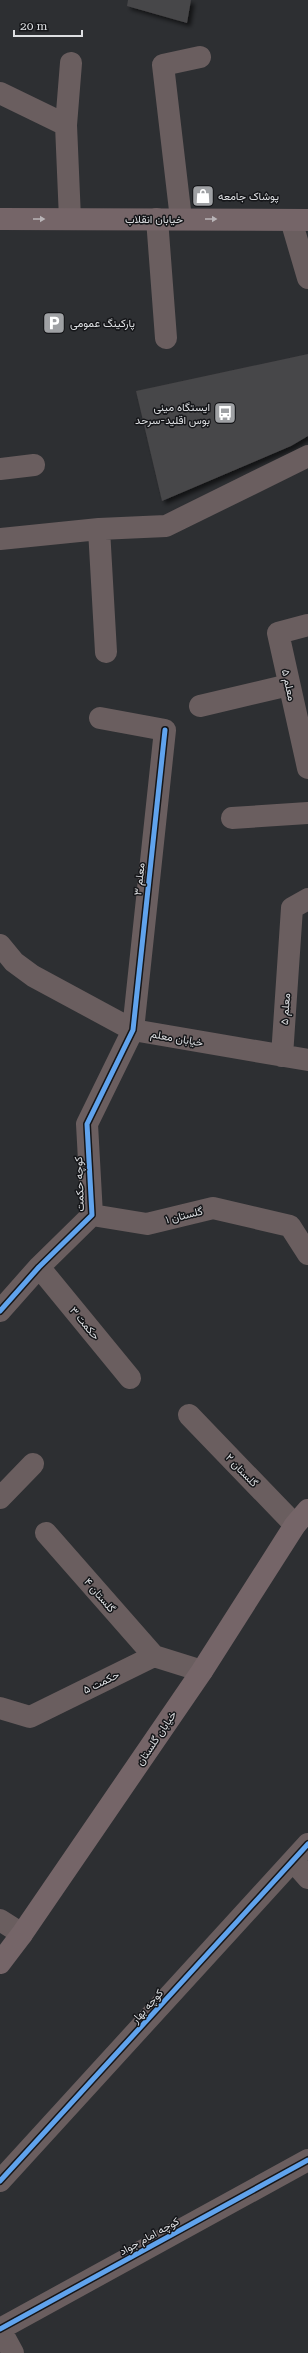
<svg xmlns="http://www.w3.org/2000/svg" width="308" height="2353" viewBox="0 0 308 2353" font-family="'Roboto Serif',Vazirmatn,serif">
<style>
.building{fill:#474648;filter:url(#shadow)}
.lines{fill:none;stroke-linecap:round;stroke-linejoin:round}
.minor{stroke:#6a5e5f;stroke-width:22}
.major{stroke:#756568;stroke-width:22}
.cycleway-casing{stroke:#151619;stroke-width:8}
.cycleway{stroke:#60a3ed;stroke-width:5}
.oneway{fill:#b9b4b7}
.labels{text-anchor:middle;stroke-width:3;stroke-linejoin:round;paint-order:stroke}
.poi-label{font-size:11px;fill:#dddfe2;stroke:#151619;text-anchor:start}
.street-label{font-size:11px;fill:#dddfe2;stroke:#151619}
</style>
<defs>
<filter id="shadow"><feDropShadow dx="3.5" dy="3.5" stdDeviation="2" flood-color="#0009"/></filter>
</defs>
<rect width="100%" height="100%" fill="#2d2f32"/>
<!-- building -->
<path class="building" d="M 128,0 L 191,0 L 187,23 L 127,6 Z
M 308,354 L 308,436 L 291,446 L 162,501 L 136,391 Z"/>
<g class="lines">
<!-- minor -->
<path class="minor" d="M 0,93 L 66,125
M 70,219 L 66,125 L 71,63
M 157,219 L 166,338
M 181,219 L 163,65 L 200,57
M 291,220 L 308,278
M 0,469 L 34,465
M 99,529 L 106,652
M 0,539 L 99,529 L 166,526 L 308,456
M 308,625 L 278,633 L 308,768
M 200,706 L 289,685
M 232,818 L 308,813
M 0,945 L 14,962 L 33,976 L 133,1030 L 308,1060
M 282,1056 L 292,908 L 308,899
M 92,1215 L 147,1224 L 213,1208 L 290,1226 L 308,1254
M 39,1267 L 130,1378
M 0,1311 L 39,1267 L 92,1215 L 87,1124 L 133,1030 L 165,730 L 100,718
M 189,1415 L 295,1525
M 0,1498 L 33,1464
M 46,1533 L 154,1656
M 0,1708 L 30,1717 L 154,1656 L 202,1671
M 293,1861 L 308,1878
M 0,1920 L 22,1934
M 0,2181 L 308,1844
M 0,2329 L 308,2160
M 0,2329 L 13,2353"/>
<!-- major -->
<path class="major" d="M 0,219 L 308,220
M 0,1963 L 22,1934 L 202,1671 L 295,1525 L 308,1510"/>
<!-- cycleway casing -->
<g class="cycleway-casing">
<path id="cycleway" d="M 0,1311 L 39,1267 L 92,1215 L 87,1124 L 133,1030 L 165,730
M 0,2181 L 308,1844
M 0,2329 L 308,2160"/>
</g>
<!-- cycleway -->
<use href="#cycleway" class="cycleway"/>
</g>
<!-- one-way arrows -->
<defs><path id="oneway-solid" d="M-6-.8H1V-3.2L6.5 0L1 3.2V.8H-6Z"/></defs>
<g class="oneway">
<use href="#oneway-solid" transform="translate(39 219)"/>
<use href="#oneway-solid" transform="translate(211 219)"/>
</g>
<!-- icons -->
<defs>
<g id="shop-square" transform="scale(1.15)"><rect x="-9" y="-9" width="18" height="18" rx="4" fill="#9fa1a4" stroke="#151619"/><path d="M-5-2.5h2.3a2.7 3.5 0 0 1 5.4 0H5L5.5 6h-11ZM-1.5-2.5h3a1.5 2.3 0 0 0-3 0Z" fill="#fff"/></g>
<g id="parking-square" transform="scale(1.15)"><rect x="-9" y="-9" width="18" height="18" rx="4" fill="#9fa1a4" stroke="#151619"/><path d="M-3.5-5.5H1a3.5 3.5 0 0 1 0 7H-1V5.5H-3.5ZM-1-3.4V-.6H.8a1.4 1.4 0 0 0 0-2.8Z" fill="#fff"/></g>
<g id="bus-square" transform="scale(1.15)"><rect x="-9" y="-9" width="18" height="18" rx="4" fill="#9fa1a4" stroke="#151619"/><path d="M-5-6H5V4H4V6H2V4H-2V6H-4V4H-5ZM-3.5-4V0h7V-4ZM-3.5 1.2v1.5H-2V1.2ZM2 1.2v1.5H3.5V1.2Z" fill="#fff"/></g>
</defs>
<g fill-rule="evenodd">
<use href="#shop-square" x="203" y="196"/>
<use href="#parking-square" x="54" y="323"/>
<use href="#bus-square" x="225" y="413"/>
</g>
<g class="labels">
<!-- poi labels -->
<g class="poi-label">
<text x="218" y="200">پوشاک جامعه</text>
<text x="70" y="327">پارکینگ عمومی</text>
<text x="210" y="411" text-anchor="end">ایستگاه مینی<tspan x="210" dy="13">بوس اقلید-سرحد</tspan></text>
</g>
<!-- street labels -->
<g class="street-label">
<text x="154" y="223">خیابان انقلاب</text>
<text transform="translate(289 685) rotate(78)" y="4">معلم ۵</text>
<text transform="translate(139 879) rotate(-84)" y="4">معلم ۳</text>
<text transform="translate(285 1009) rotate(-86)" y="4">معلم ۵</text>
<text transform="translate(177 1038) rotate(10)" y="4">خیابان معلم</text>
<text transform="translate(79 1184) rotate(-92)" y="4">کوچه حکمت</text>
<text transform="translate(184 1215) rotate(-14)" y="4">گلستان ۱</text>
<text transform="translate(85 1323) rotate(50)" y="4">حکمت ۳</text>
<text transform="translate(242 1470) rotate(46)" y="4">گلستان ۲</text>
<text transform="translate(100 1595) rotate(49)" y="4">گلستان ۴</text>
<text transform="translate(101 1682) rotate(-26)" y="4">حکمت ۵</text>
<text transform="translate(156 1738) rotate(-56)" y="4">خیابان گلستان</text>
<text transform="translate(147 2006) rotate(-48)" y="4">کوچه بهار</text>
<text transform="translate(149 2236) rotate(-29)" y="4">کوچه امام جواد</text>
</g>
</g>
<!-- scale -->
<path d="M14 30v6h68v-6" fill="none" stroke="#dddfe2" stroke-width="2"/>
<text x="20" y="30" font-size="12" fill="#dddfe2" stroke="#151619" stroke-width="3" paint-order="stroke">20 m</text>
</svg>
